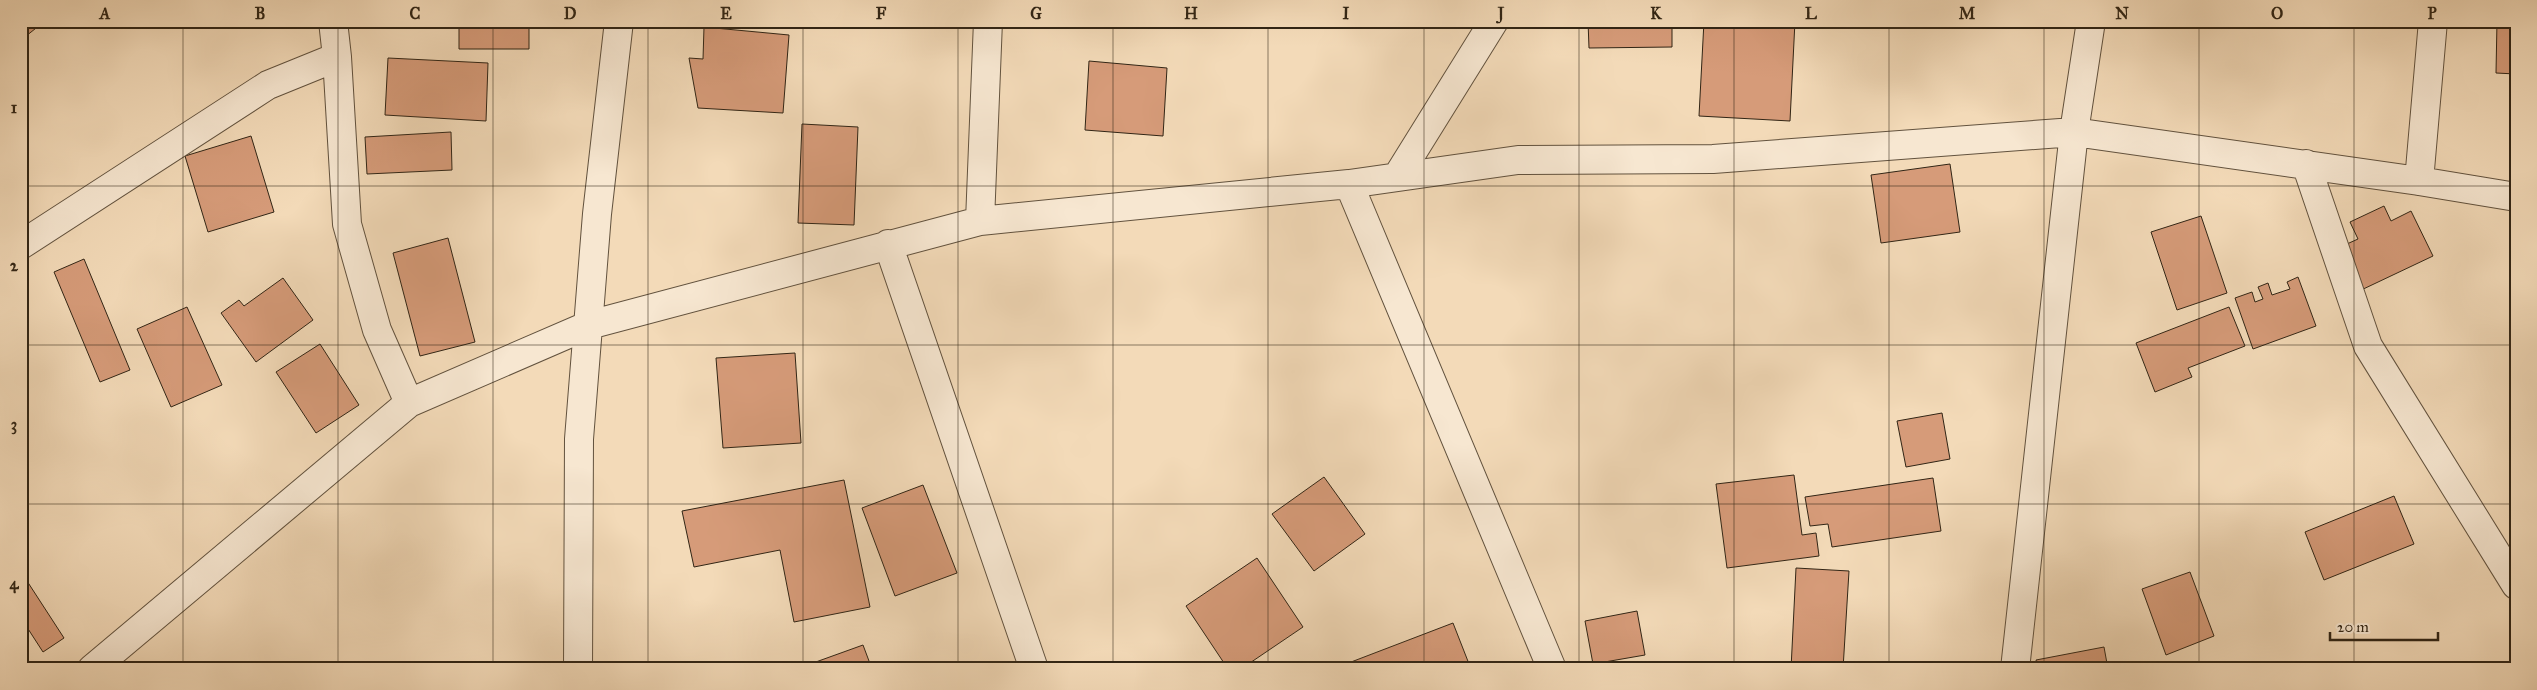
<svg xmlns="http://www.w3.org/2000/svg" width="2537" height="690" viewBox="0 0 2537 690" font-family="'IM FELL Great Primer',serif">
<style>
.building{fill:#d69b79;stroke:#312515}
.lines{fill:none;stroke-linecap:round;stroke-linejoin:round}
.minor-casing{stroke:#62523e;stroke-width:30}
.minor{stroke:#f7e7d1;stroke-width:28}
.grid{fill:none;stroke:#312515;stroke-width:1;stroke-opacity:0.55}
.neatline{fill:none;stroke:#312515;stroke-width:2}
.grid-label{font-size:16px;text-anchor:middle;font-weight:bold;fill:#312515}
</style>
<rect width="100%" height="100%" fill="#f3dab8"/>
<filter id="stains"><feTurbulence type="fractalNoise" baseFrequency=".004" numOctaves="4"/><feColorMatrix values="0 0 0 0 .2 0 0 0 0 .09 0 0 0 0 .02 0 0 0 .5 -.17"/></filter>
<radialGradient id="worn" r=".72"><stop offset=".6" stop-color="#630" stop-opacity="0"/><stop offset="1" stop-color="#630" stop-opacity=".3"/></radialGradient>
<!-- building -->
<path class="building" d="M 21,21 L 45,21 L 21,40 Z
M 459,21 L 529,21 L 529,49 L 459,49 Z
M 1588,21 L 1672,21 L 1672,47 L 1589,48 Z
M 1704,21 L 1795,21 L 1790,121 L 1699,116 Z
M 2167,21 L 2226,21 L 2226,25 Z
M 2497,21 L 2516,21 L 2516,74 L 2496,73 Z
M 704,27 L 789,35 L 783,113 L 698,108 L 689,58 L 703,59 Z
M 388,58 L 488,63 L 486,121 L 385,115 Z
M 1089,61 L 1167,68 L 1163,136 L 1085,130 Z
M 802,124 L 858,127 L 854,225 L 798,223 Z
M 451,132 L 452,170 L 367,174 L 365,137 Z
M 251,136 L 274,212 L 208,232 L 185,156 Z
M 1950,164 L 1960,232 L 1881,243 L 1871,175 Z
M 2384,206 L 2391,221 L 2411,211 L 2433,256 L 2357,292 L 2338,248 L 2358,239 L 2350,222 Z
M 2201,216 L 2227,293 L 2177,310 L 2151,232 Z
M 448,238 L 475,342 L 420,356 L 393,253 Z
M 84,259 L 130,370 L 100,382 L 54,272 Z
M 2298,277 L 2316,326 L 2253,349 L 2235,298 L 2252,292 L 2255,302 L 2263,299 L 2258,287 L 2268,283 L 2272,295 L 2290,289 L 2287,282 Z
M 283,278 L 313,320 L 256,362 L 221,313 L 239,300 L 244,306 Z
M 187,307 L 222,385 L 171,407 L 137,329 Z
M 2229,307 L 2245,346 L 2188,368 L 2192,377 L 2155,392 L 2136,343 Z
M 320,344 L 359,405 L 316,433 L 276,372 Z
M 795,353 L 801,443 L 723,448 L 716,358 Z
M 1942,413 L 1950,459 L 1906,467 L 1897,421 Z
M 1794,475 L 1802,535 L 1816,533 L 1819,556 L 1727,568 L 1716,484 Z
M 1324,477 L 1365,534 L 1314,571 L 1272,514 Z
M 1933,478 L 1941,531 L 1832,547 L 1828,524 L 1810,526 L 1805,497 Z
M 844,480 L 870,607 L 794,622 L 780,550 L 694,567 L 682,511 Z
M 923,485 L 957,573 L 895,596 L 862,508 Z
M 2394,496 L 2414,544 L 2324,580 L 2305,532 Z
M 1257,558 L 1303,627 L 1241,669 L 1228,669 L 1186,606 Z
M 1796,568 L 1849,571 L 1843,669 L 1791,669 Z
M 2190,572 L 2214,636 L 2166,655 L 2142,589 Z
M 27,581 L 64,638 L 43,652 L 21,618 L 21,585 Z
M 1637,611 L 1645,655 L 1593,664 L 1585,621 Z
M 1453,623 L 1471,669 L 1339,669 L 1338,667 Z
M 863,645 L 872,669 L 815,669 L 813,663 Z
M 2104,647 L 2108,669 L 2038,669 L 2036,660 Z"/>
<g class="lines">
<!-- minor casing -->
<g class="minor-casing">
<path id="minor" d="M 333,21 L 337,57 L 347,224 L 377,330 L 409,403
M 2306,164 L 2368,346 L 2516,585
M 1397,177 L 1494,21
M 2419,181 L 2433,21
M 1349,184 L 1552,669
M 980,221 L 988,21
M 888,244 L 1034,669
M 21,245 L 268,85 L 337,57
M 92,669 L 409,403 L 589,325 L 980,221 L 1349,184 L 1518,160 L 1713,159 L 2074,132 L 2419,181 L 2516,197
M 578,669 L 579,439 L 597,214 L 619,21
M 2015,669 L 2074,132 L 2091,21"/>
</g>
<!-- minor -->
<use href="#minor" class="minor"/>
</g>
<!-- grid -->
<path class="grid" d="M 183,21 L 183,669M 338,21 L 338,669M 493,21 L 493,669M 648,21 L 648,669M 803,21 L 803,669M 958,21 L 958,669M 1113,21 L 1113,669M 1268,21 L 1268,669M 1424,21 L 1424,669M 1579,21 L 1579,669M 1734,21 L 1734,669M 1889,21 L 1889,669M 2044,21 L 2044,669M 2199,21 L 2199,669M 2354,21 L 2354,669M 21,186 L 2516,186M 21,345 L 2516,345M 21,504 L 2516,504"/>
<!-- margin -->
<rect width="2537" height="690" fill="none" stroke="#f3dab8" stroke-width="55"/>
<!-- scale -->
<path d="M2330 632v8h108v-8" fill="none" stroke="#312515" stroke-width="2.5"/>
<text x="2337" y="632" font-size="15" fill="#312515" stroke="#f7e7d1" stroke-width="4" paint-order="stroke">20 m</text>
<rect x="28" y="28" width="2482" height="634" class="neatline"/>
<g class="grid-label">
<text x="105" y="19">A</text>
<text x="260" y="19">B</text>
<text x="415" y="19">C</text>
<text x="570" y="19">D</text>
<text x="726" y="19">E</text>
<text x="881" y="19">F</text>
<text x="1036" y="19">G</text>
<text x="1191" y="19">H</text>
<text x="1346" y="19">I</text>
<text x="1501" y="19">J</text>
<text x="1656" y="19">K</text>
<text x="1811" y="19">L</text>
<text x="1967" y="19">M</text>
<text x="2122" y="19">N</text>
<text x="2277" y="19">O</text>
<text x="2432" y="19">P</text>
<text x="14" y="113">1</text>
<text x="14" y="271">2</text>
<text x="14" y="430">3</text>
<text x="14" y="589">4</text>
</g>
<rect width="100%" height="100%" filter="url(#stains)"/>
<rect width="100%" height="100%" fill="url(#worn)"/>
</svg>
